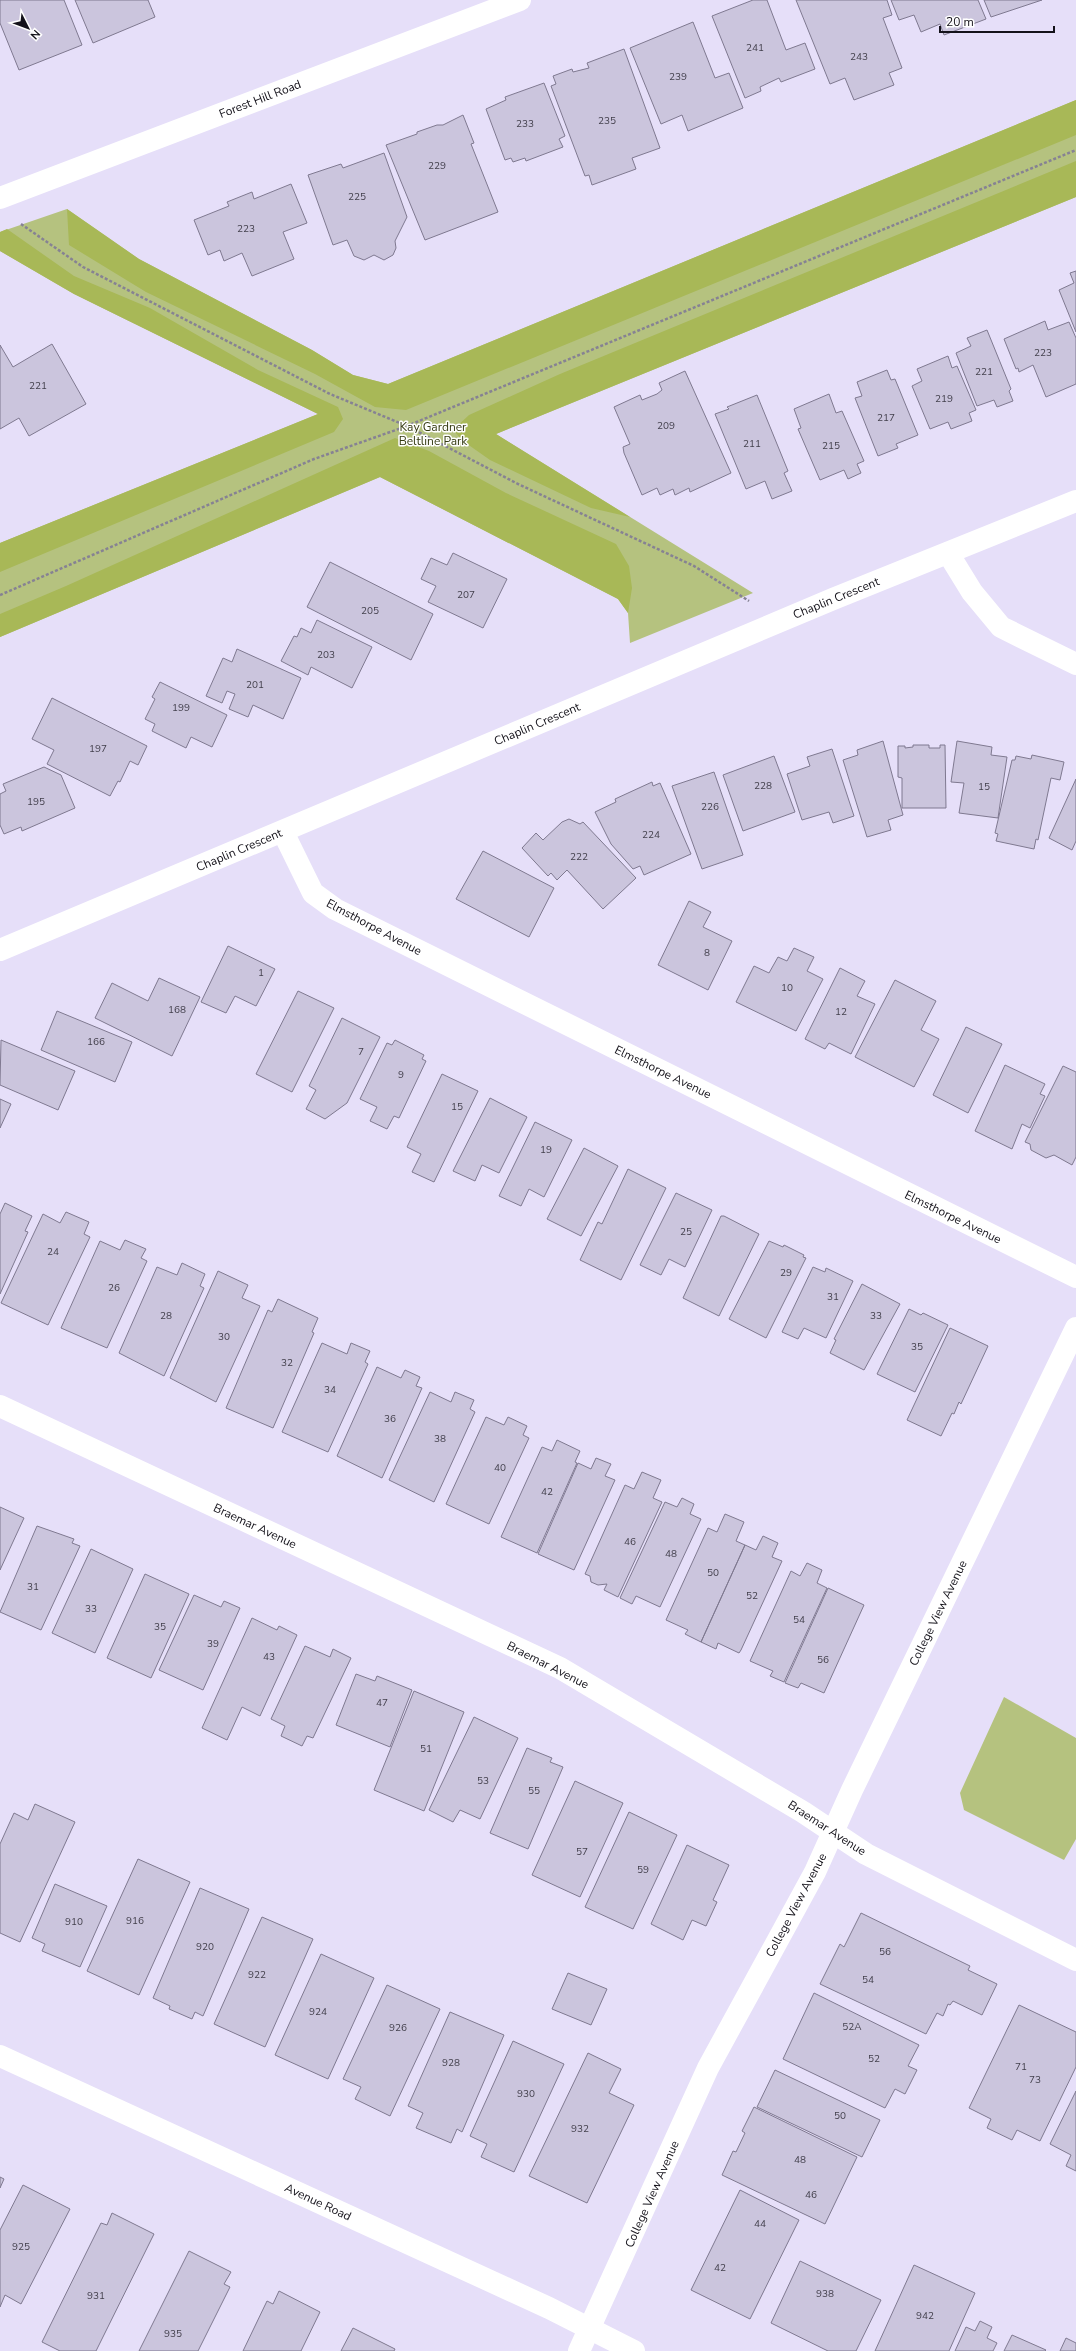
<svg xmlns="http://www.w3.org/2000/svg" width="1076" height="2351" viewBox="0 0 1076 2351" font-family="'Nunito Sans',sans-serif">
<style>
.green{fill:#b5c27f}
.forest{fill:#a8b857}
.building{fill:#cbc5dd;stroke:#7f7990}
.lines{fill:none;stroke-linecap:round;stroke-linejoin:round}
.path{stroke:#868293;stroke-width:2.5;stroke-dasharray:3 2;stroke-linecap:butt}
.street{stroke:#fff;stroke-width:22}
.secondary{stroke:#fff;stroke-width:22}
.labels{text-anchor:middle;stroke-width:3;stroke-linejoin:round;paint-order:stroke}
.number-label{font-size:10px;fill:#423f4b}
.street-label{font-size:12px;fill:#14121a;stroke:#fff}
.park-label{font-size:12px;fill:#353b12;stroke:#fff}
</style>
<rect width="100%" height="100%" fill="#e6dff9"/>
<!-- green -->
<path class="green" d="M 1076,100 L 1076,197 L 496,434 L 753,593 L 630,643 L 628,613 L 618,599 L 380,477 L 0,637 L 0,543 L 318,414 L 74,294 L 0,251 L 0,232 L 67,209 L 139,259 L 312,350 L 353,375 L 388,384 Z
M 1004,1697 L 1076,1738 L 1076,1839 L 1064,1860 L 964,1810 L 960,1793 Z"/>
<!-- forest -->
<path class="forest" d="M 1076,100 L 1076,135 L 406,410 L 375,407 L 315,374 L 146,292 L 69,245 L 67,209 L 139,259 L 312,350 L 353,375 L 388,384 Z
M 1076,161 L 1076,197 L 496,434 L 630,517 L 591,508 L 490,460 L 463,441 L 453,430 L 469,415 L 560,374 Z
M 7,229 L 74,276 L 150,308 L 258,370 L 338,407 L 343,419 L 334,432 L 0,572 L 0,543 L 318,414 L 74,294 L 0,251 L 0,232 Z
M 395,438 L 429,451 L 506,493 L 616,544 L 629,566 L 632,588 L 628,613 L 618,599 L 380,477 L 0,637 L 0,614 L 66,586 Z"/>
<!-- building -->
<path class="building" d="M 0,0 L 64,0 L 82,45 L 19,70 L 0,23 Z
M 75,0 L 148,0 L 155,17 L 93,43 Z
M 753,0 L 767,0 L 786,50 L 805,43 L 815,69 L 781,82 L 779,78 L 760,87 L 761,91 L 745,98 L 712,16 Z
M 796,0 L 887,0 L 892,15 L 883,18 L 902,68 L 889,73 L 894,85 L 854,100 L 845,78 L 830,84 Z
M 891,0 L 978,0 L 986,19 L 944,35 L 940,24 L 921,32 L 914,15 L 899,20 Z
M 984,0 L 1042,0 L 991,17 Z
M 693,22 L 715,78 L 729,73 L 743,108 L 688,131 L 682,115 L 661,124 L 630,48 Z
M 624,49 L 660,148 L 632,158 L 636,169 L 592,185 L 589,175 L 585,176 L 551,86 L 556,84 L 553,76 L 572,69 L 573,72 L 589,68 L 587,63 Z
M 544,83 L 565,136 L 559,139 L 563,147 L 526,161 L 525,158 L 513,162 L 511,158 L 505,160 L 486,109 L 506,100 L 505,97 Z
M 463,115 L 474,143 L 471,144 L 498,212 L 425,240 L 386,145 L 417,134 L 417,132 L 437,125 L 443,125 Z
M 384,153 L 407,217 L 395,241 L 396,248 L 393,255 L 384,260 L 374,255 L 364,260 L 354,256 L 347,240 L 333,245 L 308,175 L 341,164 L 343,168 Z
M 291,184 L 307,223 L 283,232 L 294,259 L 252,276 L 242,253 L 224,261 L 220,250 L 208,255 L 194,220 L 229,206 L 227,202 L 252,192 L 254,199 Z
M 1076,271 L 1076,332 L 1059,290 L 1074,283 L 1070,273 Z
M 1045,321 L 1048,330 L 1069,322 L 1076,338 L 1076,384 L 1046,397 L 1033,365 L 1019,372 L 1018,368 L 1016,369 L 1004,339 Z
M 987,330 L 1011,389 L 1009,391 L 1013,401 L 997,407 L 994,400 L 977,406 L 956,353 L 971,346 L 967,338 Z
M 52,344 L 86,404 L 29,436 L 19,418 L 0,429 L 0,345 L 13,367 Z
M 948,356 L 952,368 L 957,366 L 976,410 L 969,413 L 972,421 L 951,429 L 948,422 L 930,429 L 912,386 L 922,381 L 917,369 Z
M 887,370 L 891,380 L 895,379 L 918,435 L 896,444 L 898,448 L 878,456 L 855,398 L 862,396 L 857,382 Z
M 685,371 L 731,473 L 690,492 L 689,488 L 675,495 L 673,489 L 660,495 L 657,488 L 642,495 L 624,453 L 623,447 L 630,444 L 614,407 L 640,395 L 642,400 L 657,394 L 662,390 L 659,383 Z
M 829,394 L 836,413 L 842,411 L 864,461 L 857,464 L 861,473 L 848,479 L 844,470 L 820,480 L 798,429 L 801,428 L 794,409 Z
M 757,395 L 788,471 L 784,473 L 792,491 L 772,499 L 765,481 L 746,489 L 715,414 L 729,409 L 727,407 Z
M 453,553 L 507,579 L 483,628 L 428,602 L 436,586 L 421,579 L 431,558 L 447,565 Z
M 330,562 L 433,614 L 411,660 L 307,607 Z
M 317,620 L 372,647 L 352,688 L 311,667 L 308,675 L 281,661 L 294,636 L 297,637 L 301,628 L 311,633 Z
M 237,649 L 301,678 L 283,719 L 253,705 L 248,717 L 229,709 L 235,694 L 227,691 L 222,703 L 206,696 L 223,658 L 232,662 Z
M 160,682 L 227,715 L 212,747 L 191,737 L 186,748 L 152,731 L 155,724 L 145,719 L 155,699 L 152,697 Z
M 52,698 L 147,746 L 138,765 L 130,761 L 120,782 L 118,781 L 110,796 L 47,764 L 54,750 L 32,739 Z
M 883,741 L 903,815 L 888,820 L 891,830 L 867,837 L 843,760 L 858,755 L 857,750 Z
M 957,741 L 992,747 L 991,755 L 1007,757 L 998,818 L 959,813 L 964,783 L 951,782 Z
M 913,745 L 929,745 L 929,748 L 940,748 L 940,745 L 945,745 L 946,808 L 902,808 L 902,778 L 898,777 L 898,746 L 905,746 L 905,748 L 913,747 Z
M 832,749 L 854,816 L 833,823 L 829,812 L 802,820 L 787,774 L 810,766 L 807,757 Z
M 1032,755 L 1064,762 L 1060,780 L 1051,778 L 1038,840 L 1036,839 L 1034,849 L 996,841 L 998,834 L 995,833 L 1012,760 L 1015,760 L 1016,756 L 1031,759 Z
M 774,756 L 795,812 L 743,831 L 723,775 Z
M 44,767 L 61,775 L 75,808 L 22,831 L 21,827 L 4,834 L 0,825 L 0,794 L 6,791 L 3,784 Z
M 714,772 L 743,855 L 702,869 L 672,786 Z
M 1076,779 L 1076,841 L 1072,850 L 1049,838 Z
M 652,782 L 653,786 L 660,783 L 691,854 L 644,875 L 640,866 L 633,869 L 611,844 L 595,812 L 616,802 L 615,799 Z
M 569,819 L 580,824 L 583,822 L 636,878 L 603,909 L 567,870 L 557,880 L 551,873 L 548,876 L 522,848 L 536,833 L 543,840 L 562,822 Z
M 483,851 L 554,888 L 529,937 L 456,899 Z
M 689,901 L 711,912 L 703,927 L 732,941 L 708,990 L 658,965 Z
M 228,946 L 275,969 L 256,1006 L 235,996 L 226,1013 L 201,1002 Z
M 794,948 L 814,957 L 807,971 L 823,979 L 796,1031 L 736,1002 L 754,966 L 769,973 L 778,957 L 787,961 Z
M 840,968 L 865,981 L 857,996 L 875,1004 L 851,1054 L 829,1043 L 825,1049 L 805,1039 Z
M 159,978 L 200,997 L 172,1056 L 95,1018 L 112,983 L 148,1001 Z
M 895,980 L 936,1001 L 921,1030 L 939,1039 L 914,1087 L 855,1057 Z
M 298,991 L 334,1008 L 292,1092 L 256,1074 Z
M 57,1011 L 132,1042 L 115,1082 L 41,1050 Z
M 342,1018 L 380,1037 L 347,1103 L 325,1119 L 306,1109 L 316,1090 L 309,1086 Z
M 966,1027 L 1002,1044 L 968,1113 L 933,1095 Z
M 1,1040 L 75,1071 L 58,1110 L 0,1085 Z
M 395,1040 L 424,1055 L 422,1059 L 426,1061 L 399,1118 L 394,1116 L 387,1129 L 370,1121 L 377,1107 L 360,1099 L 387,1043 L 392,1045 Z
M 1005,1065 L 1045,1084 L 1040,1094 L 1045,1096 L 1030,1128 L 1022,1124 L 1012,1149 L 975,1131 Z
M 1063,1066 L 1076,1072 L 1076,1157 L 1072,1165 L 1054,1155 L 1046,1158 L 1031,1150 L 1030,1144 L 1025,1142 Z
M 442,1074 L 478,1091 L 434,1182 L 412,1172 L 421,1154 L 407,1147 Z
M 490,1098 L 527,1117 L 499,1173 L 482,1165 L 475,1181 L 453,1171 Z
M 0,1099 L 11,1104 L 0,1128 Z
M 535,1122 L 572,1140 L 544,1197 L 529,1189 L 521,1206 L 499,1196 Z
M 584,1148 L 618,1166 L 581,1236 L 547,1219 Z
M 628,1169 L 666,1188 L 621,1280 L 580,1260 L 598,1222 L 602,1224 Z
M 676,1193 L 712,1210 L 685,1267 L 669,1259 L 661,1275 L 640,1265 Z
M 5,1203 L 32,1216 L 25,1231 L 28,1232 L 0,1294 L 0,1214 Z
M 66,1212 L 89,1222 L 84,1234 L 90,1237 L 48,1325 L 1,1303 L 43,1214 L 60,1223 Z
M 721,1216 L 724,1216 L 759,1234 L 719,1316 L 683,1298 Z
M 125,1240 L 146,1249 L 141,1258 L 147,1261 L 107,1348 L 61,1328 L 100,1241 L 120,1250 Z
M 769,1241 L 783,1247 L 784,1245 L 804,1255 L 803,1257 L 806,1258 L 766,1338 L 729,1319 Z
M 182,1263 L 205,1274 L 200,1286 L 204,1288 L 164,1376 L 119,1353 L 157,1267 L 177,1275 Z
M 813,1267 L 825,1272 L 826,1268 L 853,1281 L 826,1338 L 804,1328 L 798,1339 L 782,1332 Z
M 218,1271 L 248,1285 L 242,1298 L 260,1306 L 216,1402 L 170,1378 Z
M 862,1284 L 900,1304 L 864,1370 L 830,1353 L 836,1340 L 834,1339 Z
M 278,1299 L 318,1318 L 312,1332 L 314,1333 L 273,1428 L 226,1408 L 268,1310 L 272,1312 Z
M 909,1309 L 921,1315 L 923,1313 L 948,1325 L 915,1392 L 877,1374 Z
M 950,1328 L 988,1346 L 961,1404 L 959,1402 L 954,1414 L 952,1413 L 941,1436 L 907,1420 Z
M 322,1343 L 347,1354 L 351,1343 L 370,1351 L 365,1362 L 368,1364 L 328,1452 L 282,1432 Z
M 377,1367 L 401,1378 L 405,1370 L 420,1377 L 416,1386 L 422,1388 L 382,1478 L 337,1456 Z
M 430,1392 L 451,1402 L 455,1392 L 474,1400 L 470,1409 L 475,1412 L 434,1502 L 389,1480 Z
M 486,1417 L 504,1425 L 508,1417 L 527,1426 L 523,1435 L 529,1438 L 489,1524 L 446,1504 Z
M 557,1440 L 580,1451 L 575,1462 L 577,1463 L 537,1553 L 501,1537 L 542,1447 L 552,1451 Z
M 596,1458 L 611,1464 L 605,1476 L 615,1480 L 574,1570 L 538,1554 L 578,1463 L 591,1469 Z
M 642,1472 L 661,1480 L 653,1498 L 662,1502 L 618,1597 L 604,1590 L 607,1584 L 598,1585 L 591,1582 L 590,1576 L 585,1574 L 625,1485 L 634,1489 Z
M 682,1498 L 694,1504 L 690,1514 L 701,1519 L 660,1607 L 636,1596 L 632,1604 L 620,1598 L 665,1502 L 677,1507 Z
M 0,1507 L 24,1518 L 0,1570 Z
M 725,1514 L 744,1522 L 736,1541 L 745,1545 L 701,1642 L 685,1634 L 688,1630 L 666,1620 L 708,1528 L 717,1532 Z
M 37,1526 L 74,1539 L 72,1543 L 80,1546 L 41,1630 L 0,1612 Z
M 763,1536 L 778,1543 L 772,1557 L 782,1561 L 741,1650 L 739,1653 L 718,1643 L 716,1649 L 701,1642 L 745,1545 L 756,1550 Z
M 91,1549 L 133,1569 L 95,1653 L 52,1633 Z
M 807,1563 L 822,1570 L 817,1583 L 827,1588 L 784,1682 L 770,1676 L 773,1671 L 750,1661 L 791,1571 L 800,1576 Z
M 145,1574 L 189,1594 L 151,1678 L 107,1658 Z
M 828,1588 L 864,1605 L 824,1693 L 801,1683 L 798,1688 L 785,1683 Z
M 194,1595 L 221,1607 L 224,1601 L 240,1608 L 203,1690 L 159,1670 Z
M 252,1618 L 277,1630 L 279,1626 L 297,1635 L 260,1716 L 242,1707 L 227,1740 L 202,1728 Z
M 305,1646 L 330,1657 L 333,1649 L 351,1658 L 313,1738 L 307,1736 L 302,1746 L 281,1736 L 285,1726 L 271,1719 Z
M 356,1674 L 375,1681 L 377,1676 L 412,1690 L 390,1747 L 336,1725 Z
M 414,1691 L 464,1712 L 424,1811 L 374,1790 Z
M 474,1717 L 518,1738 L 480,1819 L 460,1810 L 453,1822 L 429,1810 Z
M 527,1748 L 552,1758 L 550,1762 L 563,1767 L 528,1849 L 490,1833 Z
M 575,1781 L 623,1803 L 580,1897 L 532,1875 Z
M 35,1804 L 75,1822 L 20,1942 L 0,1933 L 0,1844 L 14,1813 L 28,1820 Z
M 629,1812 L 677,1835 L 633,1929 L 585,1907 Z
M 687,1845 L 729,1865 L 713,1900 L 717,1902 L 706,1926 L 692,1920 L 683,1940 L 651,1924 Z
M 138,1859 L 190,1882 L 139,1995 L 87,1971 Z
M 55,1884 L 107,1906 L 80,1967 L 42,1951 L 45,1944 L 32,1938 Z
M 200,1888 L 249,1909 L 203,2016 L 195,2012 L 192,2019 L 169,2009 L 170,2006 L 153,1998 Z
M 861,1913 L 970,1966 L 968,1970 L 997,1984 L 982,2015 L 953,2001 L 950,2005 L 948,2004 L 943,2016 L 937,2013 L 926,2034 L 820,1984 L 840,1944 L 844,1947 Z
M 262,1917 L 313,1939 L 265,2047 L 214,2024 Z
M 321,1954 L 374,1978 L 328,2079 L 275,2055 Z
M 568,1973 L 607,1989 L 591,2025 L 552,2009 Z
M 387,1985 L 440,2009 L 390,2116 L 355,2099 L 361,2087 L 343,2079 Z
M 814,1993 L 919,2045 L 908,2066 L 917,2070 L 905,2094 L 895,2089 L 885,2108 L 783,2059 Z
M 1019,2005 L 1076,2032 L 1076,2067 L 1040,2141 L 1017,2130 L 1012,2140 L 987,2128 L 991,2119 L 969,2108 Z
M 450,2012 L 504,2035 L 462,2132 L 457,2129 L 451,2143 L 416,2128 L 423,2113 L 408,2106 Z
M 513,2041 L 564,2064 L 514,2172 L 481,2157 L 487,2144 L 470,2136 Z
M 588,2053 L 621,2069 L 609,2093 L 634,2105 L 587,2203 L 529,2176 Z
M 775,2070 L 880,2120 L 862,2157 L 757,2107 Z
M 1076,2091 L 1076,2171 L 1066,2166 L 1071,2155 L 1050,2144 Z
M 754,2107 L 857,2157 L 825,2224 L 722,2175 L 733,2151 L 736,2152 L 745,2133 L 742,2131 Z
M 0,2177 L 4,2179 L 0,2188 Z
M 23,2185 L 70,2209 L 21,2304 L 5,2295 L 0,2307 L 0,2230 Z
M 740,2190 L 799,2220 L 750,2319 L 691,2290 Z
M 112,2213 L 154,2234 L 96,2351 L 60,2351 L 42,2342 L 101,2223 L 107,2225 Z
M 189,2251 L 231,2272 L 224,2284 L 230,2287 L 198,2351 L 139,2351 Z
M 800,2261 L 881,2300 L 856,2351 L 828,2351 L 771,2323 Z
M 914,2265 L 975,2293 L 949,2351 L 875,2351 Z
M 279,2291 L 320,2312 L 301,2351 L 243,2351 L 267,2301 L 273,2304 Z
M 980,2321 L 992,2327 L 987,2338 L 997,2343 L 993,2351 L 955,2351 L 966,2327 L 975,2331 Z
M 353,2328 L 395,2349 L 394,2351 L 341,2351 Z
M 1012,2335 L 1046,2350 L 1045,2351 L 1004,2351 Z
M 1066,2338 L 1076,2343 L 1076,2351 L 1060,2351 Z"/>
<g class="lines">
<!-- path -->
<path class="path" d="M 21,224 L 83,267 L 155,304 L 330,394 L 407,426 L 518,484 L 694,566 L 749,601
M 0,595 L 314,459 L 407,426 L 1076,150"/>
<!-- street -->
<path class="street" d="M 0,198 L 520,0
M 948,553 L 972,592 L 1001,627 L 1076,664
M 283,832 L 313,893 L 335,909 L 1076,1277
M 0,1406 L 560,1668 L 803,1812 L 866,1854 L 1076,1960
M 579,2351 L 708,2068 L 815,1872 L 852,1790 L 1076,1328"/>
<!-- secondary -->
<path class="secondary" d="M 0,950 L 833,599 L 1076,501
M 0,2056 L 549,2308 L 634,2351"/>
</g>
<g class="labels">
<!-- number labels -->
<g class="number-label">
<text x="755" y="51">241</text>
<text x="859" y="60">243</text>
<text x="678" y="80">239</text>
<text x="607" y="124">235</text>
<text x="525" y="127">233</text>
<text x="437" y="169">229</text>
<text x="357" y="200">225</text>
<text x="246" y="232">223</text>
<text x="1043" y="356">223</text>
<text x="984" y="375">221</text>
<text x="38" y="389">221</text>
<text x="944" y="402">219</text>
<text x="886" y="421">217</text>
<text x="666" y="429">209</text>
<text x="752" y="447">211</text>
<text x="831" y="449">215</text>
<text x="466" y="598">207</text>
<text x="370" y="614">205</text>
<text x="326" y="658">203</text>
<text x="255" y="688">201</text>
<text x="181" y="711">199</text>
<text x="98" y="752">197</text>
<text x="763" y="789">228</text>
<text x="984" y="790">15</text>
<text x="36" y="805">195</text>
<text x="710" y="810">226</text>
<text x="651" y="838">224</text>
<text x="579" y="860">222</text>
<text x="707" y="956">8</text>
<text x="261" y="976">1</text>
<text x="787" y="991">10</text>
<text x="177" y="1013">168</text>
<text x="841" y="1015">12</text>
<text x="96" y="1045">166</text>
<text x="361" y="1055">7</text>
<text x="401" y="1078">9</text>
<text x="457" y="1110">15</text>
<text x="546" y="1153">19</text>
<text x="686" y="1235">25</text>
<text x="53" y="1255">24</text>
<text x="786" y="1276">29</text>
<text x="114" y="1291">26</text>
<text x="833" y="1300">31</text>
<text x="166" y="1319">28</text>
<text x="876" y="1319">33</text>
<text x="224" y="1340">30</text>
<text x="917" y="1350">35</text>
<text x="287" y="1366">32</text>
<text x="330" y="1393">34</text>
<text x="390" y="1422">36</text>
<text x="440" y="1442">38</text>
<text x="500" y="1471">40</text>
<text x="547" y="1495">42</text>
<text x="630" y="1545">46</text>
<text x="671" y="1557">48</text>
<text x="713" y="1576">50</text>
<text x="33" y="1590">31</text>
<text x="752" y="1599">52</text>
<text x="91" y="1612">33</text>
<text x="799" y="1623">54</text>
<text x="160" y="1630">35</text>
<text x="213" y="1647">39</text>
<text x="269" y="1660">43</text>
<text x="823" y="1663">56</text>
<text x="382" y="1706">47</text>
<text x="426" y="1752">51</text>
<text x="483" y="1784">53</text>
<text x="534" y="1794">55</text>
<text x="582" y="1855">57</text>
<text x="643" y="1873">59</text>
<text x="135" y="1924">916</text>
<text x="74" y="1925">910</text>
<text x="205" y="1950">920</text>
<text x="885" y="1955">56</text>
<text x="257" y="1978">922</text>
<text x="868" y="1983">54</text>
<text x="318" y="2015">924</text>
<text x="852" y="2030">52A</text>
<text x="398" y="2031">926</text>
<text x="874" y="2062">52</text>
<text x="451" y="2066">928</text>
<text x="1021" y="2070">71</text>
<text x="1035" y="2083">73</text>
<text x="526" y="2097">930</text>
<text x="840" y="2119">50</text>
<text x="580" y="2132">932</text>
<text x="800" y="2163">48</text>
<text x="811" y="2198">46</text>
<text x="760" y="2227">44</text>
<text x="21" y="2250">925</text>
<text x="720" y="2271">42</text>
<text x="825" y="2297">938</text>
<text x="96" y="2299">931</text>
<text x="925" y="2319">942</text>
<text x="173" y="2337">935</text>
</g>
<!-- street labels -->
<g class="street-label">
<text transform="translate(260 99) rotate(-21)" y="4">Forest Hill Road</text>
<text transform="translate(836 598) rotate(-22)" y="4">Chaplin Crescent</text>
<text transform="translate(537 724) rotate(-23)" y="4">Chaplin Crescent</text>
<text transform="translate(239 850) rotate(-23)" y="4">Chaplin Crescent</text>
<text transform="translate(374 927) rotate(28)" y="4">Elmsthorpe Avenue</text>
<text transform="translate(663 1072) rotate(26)" y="4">Elmsthorpe Avenue</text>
<text transform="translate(953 1217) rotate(26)" y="4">Elmsthorpe Avenue</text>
<text transform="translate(255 1526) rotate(25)" y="4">Braemar Avenue</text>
<text transform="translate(938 1613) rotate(-64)" y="4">College View Avenue</text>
<text transform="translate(548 1665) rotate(27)" y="4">Braemar Avenue</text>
<text transform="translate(827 1828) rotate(33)" y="4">Braemar Avenue</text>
<text transform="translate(796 1905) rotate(-62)" y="4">College View Avenue</text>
<text transform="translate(652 2194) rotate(-66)" y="4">College View Avenue</text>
<text transform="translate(318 2202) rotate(25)" y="4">Avenue Road</text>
</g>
<!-- park labels -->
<g class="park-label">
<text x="433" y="431">Kay Gardner<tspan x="433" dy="14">Beltline Park</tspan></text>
</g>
</g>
<!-- north arrow -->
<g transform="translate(28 28) rotate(132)" stroke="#ffffff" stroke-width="3" paint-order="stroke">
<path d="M0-3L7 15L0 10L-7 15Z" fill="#14121a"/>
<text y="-6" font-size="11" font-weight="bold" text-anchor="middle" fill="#14121a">N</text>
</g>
<!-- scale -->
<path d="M940 26v6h114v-6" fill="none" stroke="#14121a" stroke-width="2"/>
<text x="946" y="26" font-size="12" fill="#14121a" stroke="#ffffff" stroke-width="3" paint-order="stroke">20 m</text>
</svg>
